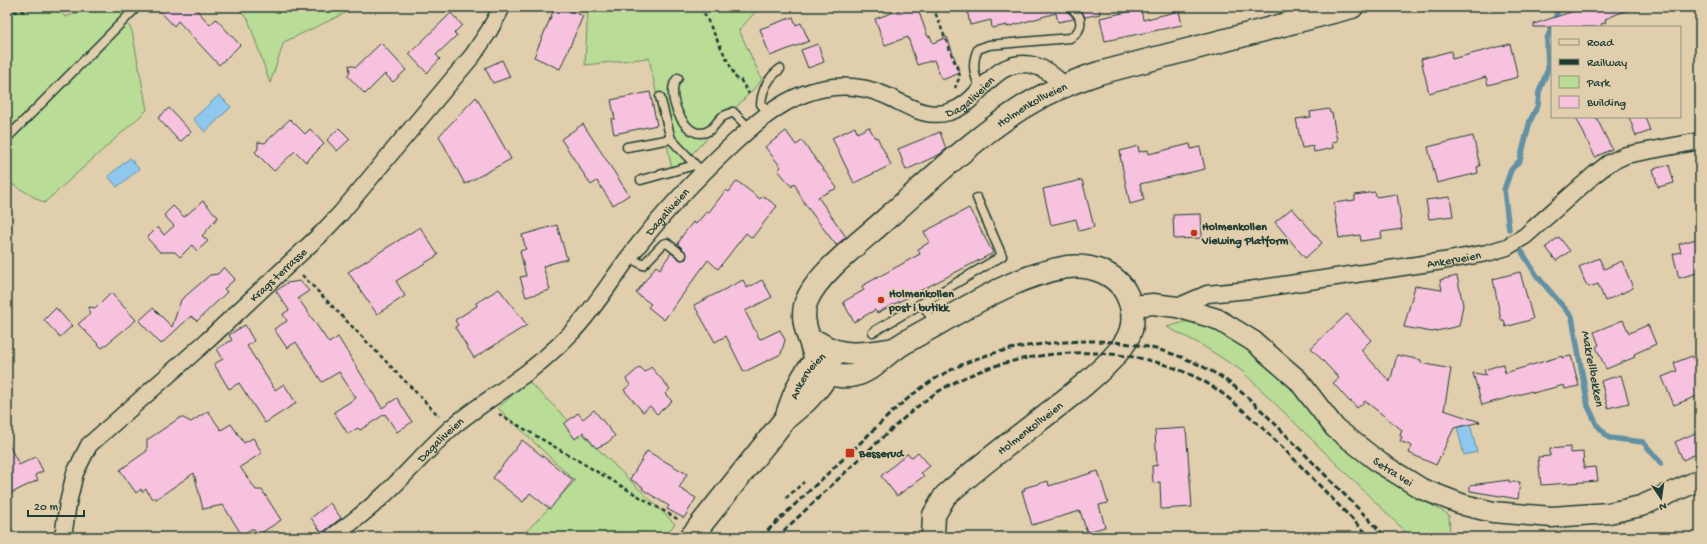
<svg xmlns="http://www.w3.org/2000/svg" width="1707" height="544" viewBox="0 0 1707 544" font-family="'Gochi Hand',sans-serif">
<style>
.green{fill:#b9dc96;stroke:#6c8c65}
.water{fill:#8fc8ee;stroke:#6290a4}
.lines{fill:none;stroke-linecap:round;stroke-linejoin:round}
.stream{stroke:#6290a4;stroke-width:5.5}
.building{fill:#f7c2de;stroke:#1f3d34}
.service-casing{stroke:#1f3d34;stroke-width:11}
.minor-casing{stroke:#1f3d34;stroke-width:19}
.tertiary-casing{stroke:#1f3d34;stroke-width:23}
.secondary-casing{stroke:#1f3d34;stroke-width:25}
.path{stroke:#1f3d34;stroke-width:2.5;stroke-dasharray:4 3;stroke-linecap:butt}
.service{stroke:#e0ceac;stroke-width:8}
.minor{stroke:#e0ceac;stroke-width:16}
.tertiary{stroke:#e0ceac;stroke-width:20}
.secondary{stroke:#e0ceac;stroke-width:22}
.rail{stroke:#1f3d34;stroke-width:3;stroke-dasharray:6 3;stroke-linecap:butt}
.poi-dot{fill:#c8321e;stroke:#e0ceac;stroke-width:1.5}
.labels{text-anchor:middle;stroke-width:3.5;stroke-linejoin:round;paint-order:stroke}
.street-label{font-size:12px;fill:#1f3d34;stroke:#e0ceac}
.poi-label{font-size:12px;font-weight:bold;fill:#1f3d34;stroke:#e0ceac;text-anchor:start}
.water-label{font-size:13px;font-style:italic;fill:#25443d;stroke:#e0ceac}
</style>
<rect width="100%" height="100%" fill="#e0ceac"/>
<filter id="ink" filterUnits="userSpaceOnUse"><feTurbulence type="fractalNoise" baseFrequency=".025" numOctaves="2"/><feDisplacementMap in="SourceGraphic" scale="8" xChannelSelector="R" yChannelSelector="G"/><feConvolveMatrix kernelMatrix="1 2 1 2 8 2 1 2 1" color-interpolation-filters="sRGB"/></filter>
<g filter="url(#ink)">
<!-- green -->
<path class="green" d="M 7,7 L 58,7 L 65,17 L 94,7 L 118,7 L 132,31 L 147,110 L 44,203 L 7,181 Z
M 236,7 L 358,7 L 284,42 L 270,83 L 248,19 Z
M 588,7 L 760,7 L 739,30 L 762,80 L 673,174 L 649,58 L 585,65 Z
M 1195,319 L 1251,348 L 1293,389 L 1328,433 L 1373,472 L 1449,515 L 1450,537 L 1411,537 L 1242,371 L 1200,344 L 1167,327 Z
M 528,381 L 675,524 L 664,537 L 521,537 L 575,481 L 498,408 Z"/>
<!-- water -->
<path class="water" d="M 219,95 L 231,107 L 205,132 L 193,119 Z
M 130,158 L 139,169 L 117,187 L 108,176 Z
M 1470,424 L 1477,452 L 1464,455 L 1457,427 Z"/>
<g class="lines">
<!-- stream -->
<path class="stream" d="M 1509,229 L 1504,190 L 1511,170 L 1520,160 L 1530,121 L 1538,105 L 1539,92 L 1548,69 L 1547,39 L 1557,13 L 1558,7
M 1522,252 L 1537,276 L 1572,317 L 1588,406 L 1597,425 L 1609,438 L 1643,442 L 1661,463"/>
</g>
<!-- building -->
<path class="building" d="M 156,7 L 194,7 L 210,25 L 216,19 L 240,45 L 219,65 L 178,21 L 174,26 Z
M 555,7 L 562,7 L 583,16 L 560,69 L 534,57 Z
M 908,7 L 917,7 L 928,37 L 930,36 L 933,43 L 947,37 L 960,73 L 942,80 L 934,60 L 917,65 L 908,37 L 885,45 L 875,19 Z
M 976,7 L 1064,7 L 1074,19 L 1058,22 L 1056,13 L 1007,27 L 1007,25 L 992,28 L 991,20 L 970,25 L 967,9 Z
M 1078,7 L 1099,7 L 1100,14 L 1085,17 Z
M 1586,7 L 1632,8 L 1605,19 L 1606,22 L 1601,24 L 1602,27 L 1534,27 L 1534,24 Z
M 1141,9 L 1143,20 L 1179,11 L 1182,25 L 1105,41 L 1100,18 Z
M 451,13 L 462,25 L 454,33 L 457,35 L 436,55 L 440,59 L 427,73 L 409,54 Z
M 793,17 L 796,25 L 801,23 L 809,41 L 770,56 L 760,29 Z
M 381,43 L 406,70 L 393,82 L 385,74 L 365,94 L 347,75 L 350,72 L 349,65 L 356,67 Z
M 818,44 L 824,62 L 808,68 L 801,50 Z
M 1510,44 L 1518,77 L 1488,85 L 1486,77 L 1429,93 L 1421,59 L 1451,51 L 1452,59 Z
M 502,60 L 510,77 L 493,83 L 485,68 Z
M 650,92 L 657,125 L 614,134 L 611,119 L 615,119 L 611,100 Z
M 476,97 L 511,159 L 465,184 L 439,136 Z
M 169,108 L 191,132 L 180,142 L 158,118 Z
M 1329,109 L 1330,113 L 1332,113 L 1337,141 L 1332,142 L 1333,148 L 1314,152 L 1313,146 L 1302,148 L 1296,119 L 1311,117 L 1310,112 Z
M 1576,117 L 1596,117 L 1612,149 L 1595,157 Z
M 1629,117 L 1645,117 L 1650,131 L 1636,136 Z
M 290,119 L 305,134 L 310,129 L 324,144 L 306,162 L 295,151 L 274,171 L 255,152 L 258,149 L 258,142 L 265,143 Z
M 583,124 L 629,195 L 613,205 L 597,181 L 591,185 L 561,139 Z
M 855,127 L 857,133 L 869,127 L 875,138 L 877,137 L 891,165 L 854,183 L 832,138 Z
M 339,128 L 350,139 L 337,151 L 327,140 Z
M 786,131 L 796,145 L 802,141 L 837,188 L 818,197 L 846,237 L 836,245 L 805,204 L 794,183 L 792,187 L 778,170 L 781,167 L 765,147 Z
M 940,132 L 946,149 L 940,154 L 906,170 L 898,149 Z
M 1473,136 L 1480,166 L 1477,167 L 1478,173 L 1437,183 L 1428,147 Z
M 1190,144 L 1191,149 L 1200,147 L 1205,169 L 1140,184 L 1144,200 L 1130,204 L 1120,156 L 1121,156 L 1120,151 L 1138,146 L 1139,152 L 1148,150 L 1149,154 Z
M 1669,165 L 1674,183 L 1658,187 L 1653,169 Z
M 1082,180 L 1094,227 L 1079,231 L 1076,219 L 1051,225 L 1043,189 Z
M 737,181 L 760,199 L 763,196 L 777,206 L 752,238 L 746,233 L 718,269 L 708,260 L 664,320 L 648,307 L 651,304 L 636,293 L 656,266 L 660,269 L 671,253 L 681,260 L 686,259 L 687,253 L 678,244 L 682,236 L 693,222 L 696,224 L 707,211 L 709,212 L 726,190 L 729,192 Z
M 1375,192 L 1376,197 L 1397,194 L 1402,229 L 1381,232 L 1382,238 L 1361,241 L 1360,235 L 1339,238 L 1334,203 L 1355,200 L 1355,195 Z
M 1450,197 L 1453,216 L 1429,219 L 1426,200 Z
M 203,201 L 218,217 L 202,236 L 208,241 L 197,251 L 192,245 L 180,257 L 175,252 L 160,252 L 147,238 L 158,227 L 164,235 L 174,226 L 164,215 L 173,206 L 184,217 Z
M 969,208 L 993,253 L 877,313 L 875,310 L 854,322 L 843,302 L 864,290 L 862,286 L 920,254 L 918,249 L 930,242 L 924,232 Z
M 1292,208 L 1322,243 L 1305,258 L 1275,222 Z
M 1201,214 L 1202,238 L 1174,239 L 1173,215 Z
M 557,225 L 567,259 L 543,266 L 550,290 L 526,297 L 520,277 L 526,276 L 520,251 L 526,249 L 522,235 Z
M 420,227 L 438,255 L 396,281 L 405,296 L 377,314 L 348,272 Z
M 1559,237 L 1570,251 L 1556,261 L 1546,247 Z
M 1700,238 L 1700,272 L 1679,278 L 1673,254 L 1681,252 L 1679,244 Z
M 1599,258 L 1604,269 L 1622,261 L 1633,288 L 1605,301 L 1598,284 L 1589,287 L 1585,282 L 1579,267 Z
M 224,267 L 235,279 L 224,289 L 227,292 L 197,321 L 191,316 L 161,344 L 139,321 L 153,308 L 172,327 L 181,300 L 210,275 L 218,274 Z
M 1520,272 L 1533,319 L 1506,327 L 1504,320 L 1501,320 L 1493,279 Z
M 1457,276 L 1463,305 L 1459,326 L 1432,332 L 1404,327 L 1415,286 L 1442,290 L 1440,280 Z
M 743,280 L 747,288 L 762,280 L 772,297 L 745,311 L 759,338 L 761,339 L 780,330 L 785,340 L 781,354 L 744,372 L 726,336 L 715,342 L 694,305 Z
M 300,281 L 309,291 L 298,298 L 329,343 L 338,337 L 382,408 L 397,398 L 412,422 L 397,432 L 385,414 L 360,430 L 358,428 L 348,434 L 334,412 L 356,398 L 339,372 L 322,382 L 296,342 L 287,348 L 274,329 L 287,321 L 283,314 L 289,310 L 276,291 L 287,283 Z
M 499,289 L 527,325 L 474,358 L 455,327 L 458,325 L 455,320 L 477,306 L 476,303 Z
M 111,293 L 136,320 L 102,348 L 78,324 L 90,314 L 89,307 L 96,308 Z
M 56,308 L 72,326 L 60,337 L 44,320 Z
M 1347,314 L 1371,340 L 1361,350 L 1390,382 L 1397,355 L 1421,360 L 1421,363 L 1451,369 L 1444,410 L 1480,422 L 1454,428 L 1436,465 L 1409,453 L 1412,446 L 1400,441 L 1402,437 L 1400,436 L 1402,430 L 1365,401 L 1357,408 L 1351,401 L 1350,402 L 1333,383 L 1339,378 L 1311,348 Z
M 1623,320 L 1629,333 L 1648,325 L 1656,344 L 1634,354 L 1635,357 L 1606,369 L 1596,347 L 1599,345 L 1594,332 Z
M 245,325 L 254,341 L 247,346 L 275,390 L 284,384 L 296,403 L 265,423 L 239,383 L 229,389 L 214,364 L 223,359 L 217,349 L 232,340 L 229,335 Z
M 1562,356 L 1562,358 L 1571,356 L 1579,386 L 1565,389 L 1564,385 L 1533,393 L 1532,391 L 1482,405 L 1473,373 L 1486,375 L 1484,370 L 1503,364 L 1505,373 Z
M 1692,356 L 1695,363 L 1700,360 L 1700,395 L 1674,405 L 1662,377 L 1677,371 L 1674,363 Z
M 640,367 L 645,372 L 651,367 L 670,389 L 665,394 L 672,401 L 657,414 L 650,406 L 643,412 L 624,390 L 630,385 L 626,379 Z
M 1621,375 L 1629,403 L 1608,408 L 1601,381 Z
M 594,410 L 615,436 L 607,443 L 596,448 L 583,432 L 575,439 L 564,424 L 578,413 L 583,419 Z
M 208,411 L 221,430 L 231,424 L 244,443 L 253,438 L 262,453 L 240,467 L 256,490 L 262,490 L 281,520 L 258,535 L 254,529 L 251,529 L 242,535 L 223,505 L 203,509 L 194,473 L 156,499 L 154,497 L 152,499 L 146,489 L 142,492 L 141,489 L 136,493 L 120,470 L 147,451 L 147,440 L 181,417 L 191,422 Z
M 1186,428 L 1192,507 L 1161,509 L 1160,482 L 1153,483 L 1152,466 L 1157,465 L 1155,430 Z
M 1700,431 L 1700,452 L 1683,460 L 1675,442 Z
M 522,440 L 573,480 L 550,509 L 530,493 L 523,502 L 493,478 Z
M 7,441 L 19,465 L 36,457 L 43,471 L 35,475 L 38,480 L 7,495 Z
M 1570,447 L 1570,453 L 1583,452 L 1584,468 L 1596,467 L 1598,481 L 1541,485 L 1538,457 L 1550,456 L 1550,449 Z
M 647,451 L 687,474 L 679,488 L 696,498 L 684,518 L 667,509 L 669,506 L 642,489 L 643,487 L 630,479 Z
M 918,452 L 930,466 L 921,473 L 924,476 L 897,496 L 881,476 L 907,454 L 912,457 Z
M 1098,471 L 1108,503 L 1099,505 L 1105,527 L 1087,532 L 1080,511 L 1032,525 L 1022,491 L 1025,490 L 1024,488 L 1048,481 L 1049,486 Z
M 1509,480 L 1509,482 L 1520,482 L 1518,499 L 1470,491 L 1470,485 Z
M 330,503 L 341,518 L 322,533 L 311,518 Z"/>
<g class="lines">
<!-- service casing -->
<g class="service-casing">
<path id="service" d="M 678,78 C 664,91 682,133 700,133 C 712,133 714,124 722,117 C 725,115 730,114 733,112 L 750,129
M 981,90 C 974,75 971,64 978,49 L 989,45 L 1070,38 C 1084,30 1084,15 1069,7
M 660,97 L 671,139 L 702,172
M 768,113 L 761,104 C 762,89 768,78 780,69
M 7,138 L 137,7
M 627,147 L 671,139
M 641,180 L 695,165
M 629,257 L 643,265 L 663,244 L 667,243 L 682,255
M 922,303 L 929,314 L 933,325
M 873,332 L 1002,256 L 977,198"/>
</g>
<!-- minor casing -->
<g class="minor-casing">
<g id="minor">
<path id="s1" d="M 1177,307 L 1207,294 L 1249,290 L 1443,261 L 1487,253 L 1507,247 L 1525,236 L 1595,174 L 1609,163 L 1626,155 L 1700,141"/>
<path id="s2" d="M 63,537 L 68,503 L 75,473 L 89,445 L 208,340 L 322,233 L 341,213 L 473,55 L 489,31 L 502,7"/>
<path id="s3" d="M 332,537 C 350,524 367,511 383,496 C 407,474 427,450 450,429 C 469,412 491,399 511,384 C 533,369 554,351 572,332 C 594,309 610,282 629,257 C 661,215 696,178 735,142 C 756,123 777,104 804,94 C 831,84 860,84 887,96 C 907,105 925,119 949,112 C 968,107 978,90 993,77 C 1017,55 1043,63 1063,85"/>
</g>
</g>
<!-- tertiary casing -->
<g class="tertiary-casing">
<g id="tertiary">
<path id="s4" d="M 1132,306 L 1153,304 L 1177,307 L 1217,319 L 1253,341 L 1298,380 L 1335,428 L 1380,463 L 1422,489 L 1464,505 L 1493,512 L 1552,517 L 1609,513 L 1641,506 L 1700,480"/>
</g>
</g>
<!-- secondary casing -->
<g class="secondary-casing">
<g id="secondary">
<path d="M 819,343 C 842,359 868,353 895,349"/>
<path id="s5" d="M 786,418 C 794,393 804,365 828,352"/>
<path d="M 691,537 L 786,418 L 806,401 L 818,388 L 829,373 L 831,350"/>
<path id="s6" d="M 933,537 L 934,515 L 945,496 C 990,456 1039,422 1085,384 C 1100,371 1115,358 1126,341 C 1135,326 1134,310 1127,295 C 1117,273 1090,264 1067,267 C 1020,275 975,302 934,326 C 921,333 908,340 896,348 C 877,360 866,379 840,376 C 824,375 816,361 812,347 C 807,332 800,316 807,300 C 819,272 863,240 886,219 C 929,181 972,140 1020,109 C 1045,93 1071,82 1099,73 L 1352,7"/>
</g>
</g>
<!-- path -->
<path class="path" d="M 701,7 L 736,78 L 740,79 L 749,94
M 933,7 L 960,76 L 955,88
M 7,10 C 17,13 26,12 34,7
M 302,275 L 439,416
M 499,414 L 679,520
M 786,498 L 804,482"/>
<!-- service -->
<use href="#service" class="service"/>
<!-- minor -->
<use href="#minor" class="minor"/>
<!-- tertiary -->
<use href="#tertiary" class="tertiary"/>
<!-- secondary -->
<use href="#secondary" class="secondary"/>
<!-- rail -->
<path class="rail" d="M 761,537 C 792,507 824,477 856,447 C 885,419 914,388 951,370 C 992,348 1043,342 1089,341 C 1137,341 1183,352 1224,379 C 1249,396 1270,419 1292,441 C 1323,473 1355,505 1386,537
M 777,537 C 808,508 838,479 869,450 C 890,431 910,411 933,395 C 1010,343 1141,336 1219,391 C 1246,411 1270,435 1294,459 C 1319,485 1344,511 1370,537"/>
</g>
</g>
<!-- markers -->
<g class="poi-dot">
<circle cx="1194" cy="233" r="4"/>
<circle cx="881" cy="300" r="4"/>
<rect x="845" y="448" width="10" height="10" rx="2"/>
</g>
<g class="labels">
<!-- street labels -->
<g class="street-label">
<text dy="4" stroke="none"><textPath href="#s3" startOffset="829">Dagaliveien</textPath></text>
<text dy="4" stroke="none"><textPath href="#s6" startOffset="1048">Holmenkollveien</textPath></text>
<text dy="4" stroke="none"><textPath href="#s3" startOffset="470">Dagaliveien</textPath></text>
<text dy="4" stroke="none"><textPath href="#s1" startOffset="282">Ankerveien</textPath></text>
<text dy="4" stroke="none"><textPath href="#s2" startOffset="351">Krags terrasse</textPath></text>
<text dy="4" stroke="none"><textPath href="#s5" startOffset="48">Ankerveien</textPath></text>
<text dy="4" stroke="none"><textPath href="#s6" startOffset="153">Holmenkollveien</textPath></text>
<text dy="4" stroke="none"><textPath href="#s3" startOffset="146">Dagaliveien</textPath></text>
<text dy="4" stroke="none"><textPath href="#s4" startOffset="322">Setra vei</textPath></text>
</g>
<!-- poi labels -->
<g class="poi-label">
<text x="1202" y="230">Holmenkollen<tspan x="1202" dy="14">Viewing Platform</tspan></text>
<text x="889" y="297">Holmenkollen<tspan x="889" dy="14">post i butikk</tspan></text>
<text x="859" y="457">Besserud</text>
</g>
<!-- water labels -->
<g class="water-label">
<text transform="translate(1594 368) rotate(79)" y="5">Makrellbekken</text>
</g>
</g>
<!-- margin -->
<rect width="1707" height="544" fill="none" stroke="#e0ceac" stroke-width="24"/>
<rect x="12" y="12" width="1683" height="520" fill="none" stroke="#1f3d34" stroke-width="1.5" filter="url(#ink)"/>
<!-- legend -->
<rect x="1551" y="26" width="130" height="92" fill="#e0ceac" stroke="#93947c"/>
<rect x="1559" y="39" width="20" height="6" fill="#e0ceac" stroke="#93947c"/>
<text x="1587" y="46" font-size="12" fill="#1f3d34">Road</text>
<rect x="1559" y="59" width="20" height="6" fill="#1f3d34" stroke="#93947c"/>
<text x="1587" y="66" font-size="12" fill="#1f3d34">Railway</text>
<rect x="1559" y="76" width="20" height="12" fill="#b9dc96" stroke="#93947c"/>
<text x="1587" y="86" font-size="12" fill="#1f3d34">Park</text>
<rect x="1559" y="96" width="20" height="12" fill="#f7c2de" stroke="#93947c"/>
<text x="1587" y="106" font-size="12" fill="#1f3d34">Building</text>
<!-- north arrow -->
<g transform="translate(1661 498) rotate(167)" stroke="#e0ceac" stroke-width="3" paint-order="stroke">
<path d="M0-3L7 15L0 10L-7 15Z" fill="#1f3d34"/>
<text y="-6" font-size="11" font-weight="bold" text-anchor="middle" fill="#1f3d34">N</text>
</g>
<!-- scale -->
<path d="M28 510v6h56v-6" fill="none" stroke="#1f3d34" stroke-width="2"/>
<text x="34" y="510" font-size="12" fill="#1f3d34" stroke="#e0ceac" stroke-width="3" paint-order="stroke">20 m</text>
</svg>
